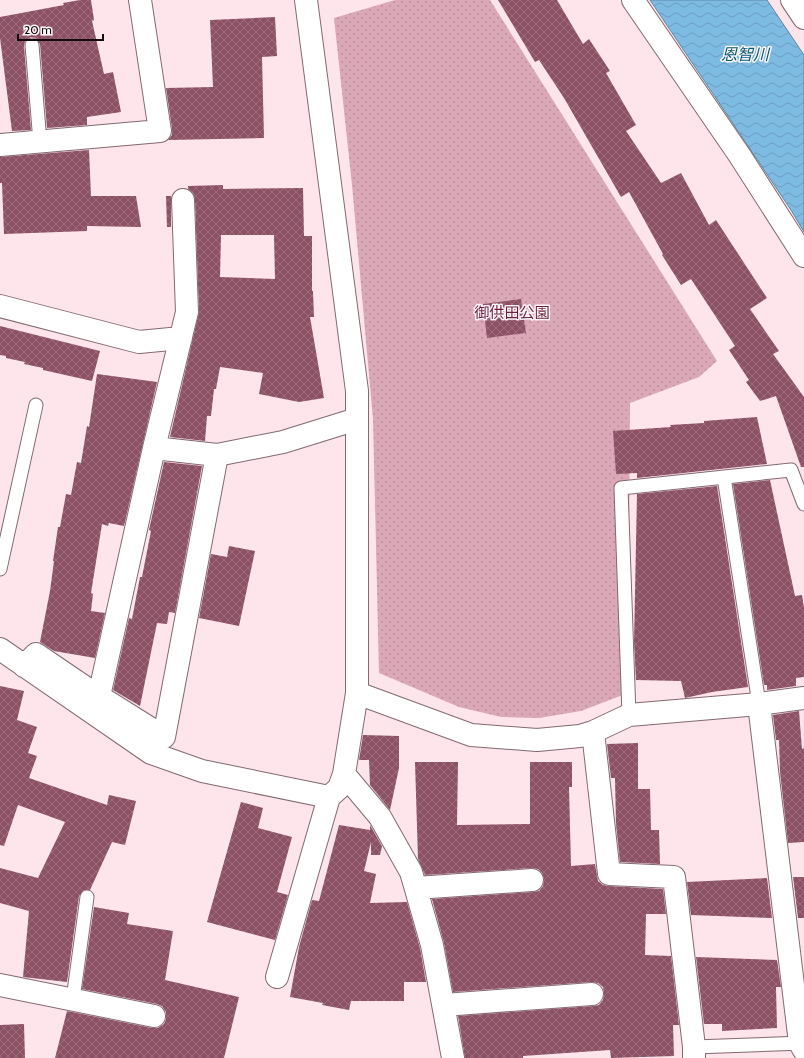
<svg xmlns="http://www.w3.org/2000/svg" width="804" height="1058" viewBox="0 0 804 1058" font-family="Cabin,'Noto Sans JP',sans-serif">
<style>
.grass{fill:url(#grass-dots)}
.water{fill:url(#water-waves);stroke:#5e86a2}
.building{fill:url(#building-cross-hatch);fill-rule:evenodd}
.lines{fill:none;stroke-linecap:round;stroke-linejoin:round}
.lane-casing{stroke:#836970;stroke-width:15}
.street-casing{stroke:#836970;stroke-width:24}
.lane{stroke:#fff;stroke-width:13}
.street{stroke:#fff;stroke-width:22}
.labels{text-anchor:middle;stroke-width:3;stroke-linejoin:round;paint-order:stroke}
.park-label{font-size:15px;fill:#6c1e3f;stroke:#fdf7f9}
.water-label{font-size:16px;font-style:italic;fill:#05577c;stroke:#fdf7f9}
</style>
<defs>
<pattern id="grass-dots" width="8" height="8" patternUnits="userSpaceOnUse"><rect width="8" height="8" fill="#dba8b8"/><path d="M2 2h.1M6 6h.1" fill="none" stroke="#bb8f9d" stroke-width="1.8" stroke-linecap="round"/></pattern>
<pattern id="water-waves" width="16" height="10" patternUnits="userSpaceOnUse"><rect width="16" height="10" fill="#7dbbe2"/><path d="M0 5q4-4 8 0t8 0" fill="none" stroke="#6b9fc1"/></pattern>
<pattern id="building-cross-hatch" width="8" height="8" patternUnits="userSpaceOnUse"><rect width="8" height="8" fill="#8d5065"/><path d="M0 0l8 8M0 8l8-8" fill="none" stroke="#9a6f7d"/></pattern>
</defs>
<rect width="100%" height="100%" fill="#fde5eb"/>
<!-- grass -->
<path class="grass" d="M 395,0 L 490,0 L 717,361 L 699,377 L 630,403 L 628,693 L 581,711 L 539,718 L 501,717 L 459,707 L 379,673 L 373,419 L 352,185 L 334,18 Z"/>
<!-- water -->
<path class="water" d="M 650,0 L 767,0 L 804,55 L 804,232 L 791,210 Z"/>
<!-- building -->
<path class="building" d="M 80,0 L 91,0 L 94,20 L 92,21 L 104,74 L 113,72 L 121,112 L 87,117 L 87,125 L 47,128 L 40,44 L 36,38 L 31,37 L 25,41 L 24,46 L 31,130 L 12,131 L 0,38 L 0,17 L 64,5 L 63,3 Z
M 498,0 L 557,0 L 583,44 L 589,39 L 610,71 L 606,73 L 636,125 L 626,131 L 661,183 L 681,173 L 709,225 L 716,220 L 767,298 L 750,309 L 779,351 L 773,354 L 804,397 L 804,467 L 801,467 L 776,396 L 760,401 L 746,382 L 749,380 L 729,350 L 735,346 L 691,279 L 681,285 L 662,255 L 663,254 L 629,192 L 621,197 L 564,98 L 539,60 L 535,62 Z
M 275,17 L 277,56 L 262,57 L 264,138 L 168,140 L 172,135 L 172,129 L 166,88 L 213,87 L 210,20 Z
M 89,150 L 91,196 L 136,196 L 141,227 L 87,226 L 87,231 L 4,234 L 2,183 L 0,183 L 0,157 Z
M 223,185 L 223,189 L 303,188 L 304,236 L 312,236 L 312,291 L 313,291 L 314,317 L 310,317 L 324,398 L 299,402 L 259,394 L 263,373 L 220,367 L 216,389 L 214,389 L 211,416 L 207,416 L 205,441 L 170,437 L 199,312 L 195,200 L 193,193 L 188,189 L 188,186 ZM 221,235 L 274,235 L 275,279 L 220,277 Z
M 166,196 L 171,196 L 171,227 L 167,227 Z
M 521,299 L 526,333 L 487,338 L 483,304 Z
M 0,326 L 100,351 L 92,381 L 43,370 L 43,368 L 24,364 L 25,362 L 6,358 L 6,356 L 0,355 Z
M 97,374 L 157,382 L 124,526 L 109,523 L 108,526 L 102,524 L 91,593 L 93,594 L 91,611 L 105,613 L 95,658 L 54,651 L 40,642 L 50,591 L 54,561 L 53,561 L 58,527 L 60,527 L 66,494 L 71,495 L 77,462 L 81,463 L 87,426 L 89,427 Z
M 757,417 L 767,464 L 637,478 L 637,473 L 616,474 L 613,431 L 671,427 L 670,425 L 704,423 L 704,421 Z
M 164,462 L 202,466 L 175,613 L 169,612 L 167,624 L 157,623 L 140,706 L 113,690 L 129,618 L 132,619 L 140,577 L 142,577 L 151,531 L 149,530 Z
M 770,480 L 795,596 L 802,595 L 804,608 L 804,677 L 796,678 L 796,686 L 767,690 L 767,685 L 764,685 L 733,484 Z
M 717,486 L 748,687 L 712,692 L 685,698 L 681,681 L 636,680 L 634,642 L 637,494 Z
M 229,546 L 255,551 L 239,626 L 199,618 L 211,554 L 227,557 Z
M 0,686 L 24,691 L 17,720 L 37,727 L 28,753 L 37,756 L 29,778 L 107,805 L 109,795 L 136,801 L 125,845 L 112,842 L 90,890 L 84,890 L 79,896 L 67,982 L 23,977 L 29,911 L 0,903 L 0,868 L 38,878 L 65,822 L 18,805 L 4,846 L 0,845 Z
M 799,711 L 802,749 L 804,748 L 804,842 L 788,843 L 780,772 L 779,740 L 776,740 L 773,715 Z
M 363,735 L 399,736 L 399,768 L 390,810 L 370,785 L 369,760 L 359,760 Z
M 638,743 L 638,789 L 650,789 L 651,830 L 659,830 L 660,864 L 620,862 L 616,824 L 615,778 L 611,778 L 607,744 Z
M 415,762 L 458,762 L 457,825 L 530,824 L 530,762 L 572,762 L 572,787 L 569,787 L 571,866 L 595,864 L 598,881 L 603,885 L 608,886 L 663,889 L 666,914 L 646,914 L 645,955 L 671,956 L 679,1025 L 673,1025 L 674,1056 L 611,1058 L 610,1050 L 523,1056 L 523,1058 L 465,1058 L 458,1016 L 593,1006 L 599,1005 L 603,1000 L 604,993 L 603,987 L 598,983 L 591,982 L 453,992 L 444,943 L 432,899 L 533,892 L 539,891 L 543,886 L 544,879 L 542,873 L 538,869 L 531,868 L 425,875 L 418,859 Z
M 241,802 L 263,808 L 258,828 L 292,837 L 277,892 L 288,895 L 275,940 L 207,922 Z
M 339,825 L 370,830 L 370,825 L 382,846 L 380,855 L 371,855 L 371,842 L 364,871 L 376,874 L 370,903 L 407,902 L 420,948 L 426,982 L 404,982 L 404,1001 L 351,1001 L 349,1010 L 322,1005 L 323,1003 L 290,997 L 299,947 L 312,900 L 319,901 Z
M 793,877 L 804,877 L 804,918 L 798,918 Z
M 767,878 L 772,918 L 691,915 L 687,882 Z
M 94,907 L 129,913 L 127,924 L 173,931 L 165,980 L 239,997 L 224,1058 L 55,1058 L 67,1011 L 152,1028 L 158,1028 L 164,1024 L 166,1019 L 166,1012 L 162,1006 L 157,1004 L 82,989 Z
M 696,957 L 777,960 L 781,987 L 776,987 L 777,1028 L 722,1031 L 722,1024 L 704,1024 Z
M 24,1024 L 25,1058 L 0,1058 L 0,1025 Z"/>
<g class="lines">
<!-- lane casing -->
<g class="lane-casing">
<path id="lane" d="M 32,45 L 40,142
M 724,477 L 759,704
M 0,569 L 36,405
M 629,715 L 621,488 L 791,470 L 804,504
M 73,999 L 87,897
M 694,1047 L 804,1043"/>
</g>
<!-- street casing -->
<g class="street-casing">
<path id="street" d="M 633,0 L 740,156 L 804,256
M 792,0 L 804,18
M 0,145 L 160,131 L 140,0
M 0,306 L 139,342 L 181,338
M 154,448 L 217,455 L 283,442 L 357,419
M 0,649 L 151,753 L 202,771 L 329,797 L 339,788 L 344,774 L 357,693 L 357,391 L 306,0
M 24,666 L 36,654 L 89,690 L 164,737 L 217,455
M 357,693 L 471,735 L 537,740 L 580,736 L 593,732 L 629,715 L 759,704 L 804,698
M 99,696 L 154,448 L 187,312 L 183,200
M 759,704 L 800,1043 L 804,1050
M 593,732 L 609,874 L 674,877 L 694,1047 L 694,1058
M 344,774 L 380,817 L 411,872 L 432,945 L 453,1058
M 416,888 L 532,880
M 277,977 L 329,797
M 0,985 L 154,1016
M 444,1005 L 592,994"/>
</g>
<!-- lane -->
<use href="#lane" class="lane"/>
<!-- street -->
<use href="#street" class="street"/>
</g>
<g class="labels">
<!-- park labels -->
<g class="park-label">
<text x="512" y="318">御供田公園</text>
</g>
<!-- water labels -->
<g class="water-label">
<text x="745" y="60">恩智川</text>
</g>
</g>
<!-- scale -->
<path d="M18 34v6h85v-6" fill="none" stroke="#140a0d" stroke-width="2"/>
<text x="24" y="34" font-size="12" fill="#140a0d" stroke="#fdf7f9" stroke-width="3" paint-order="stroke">20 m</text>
</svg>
